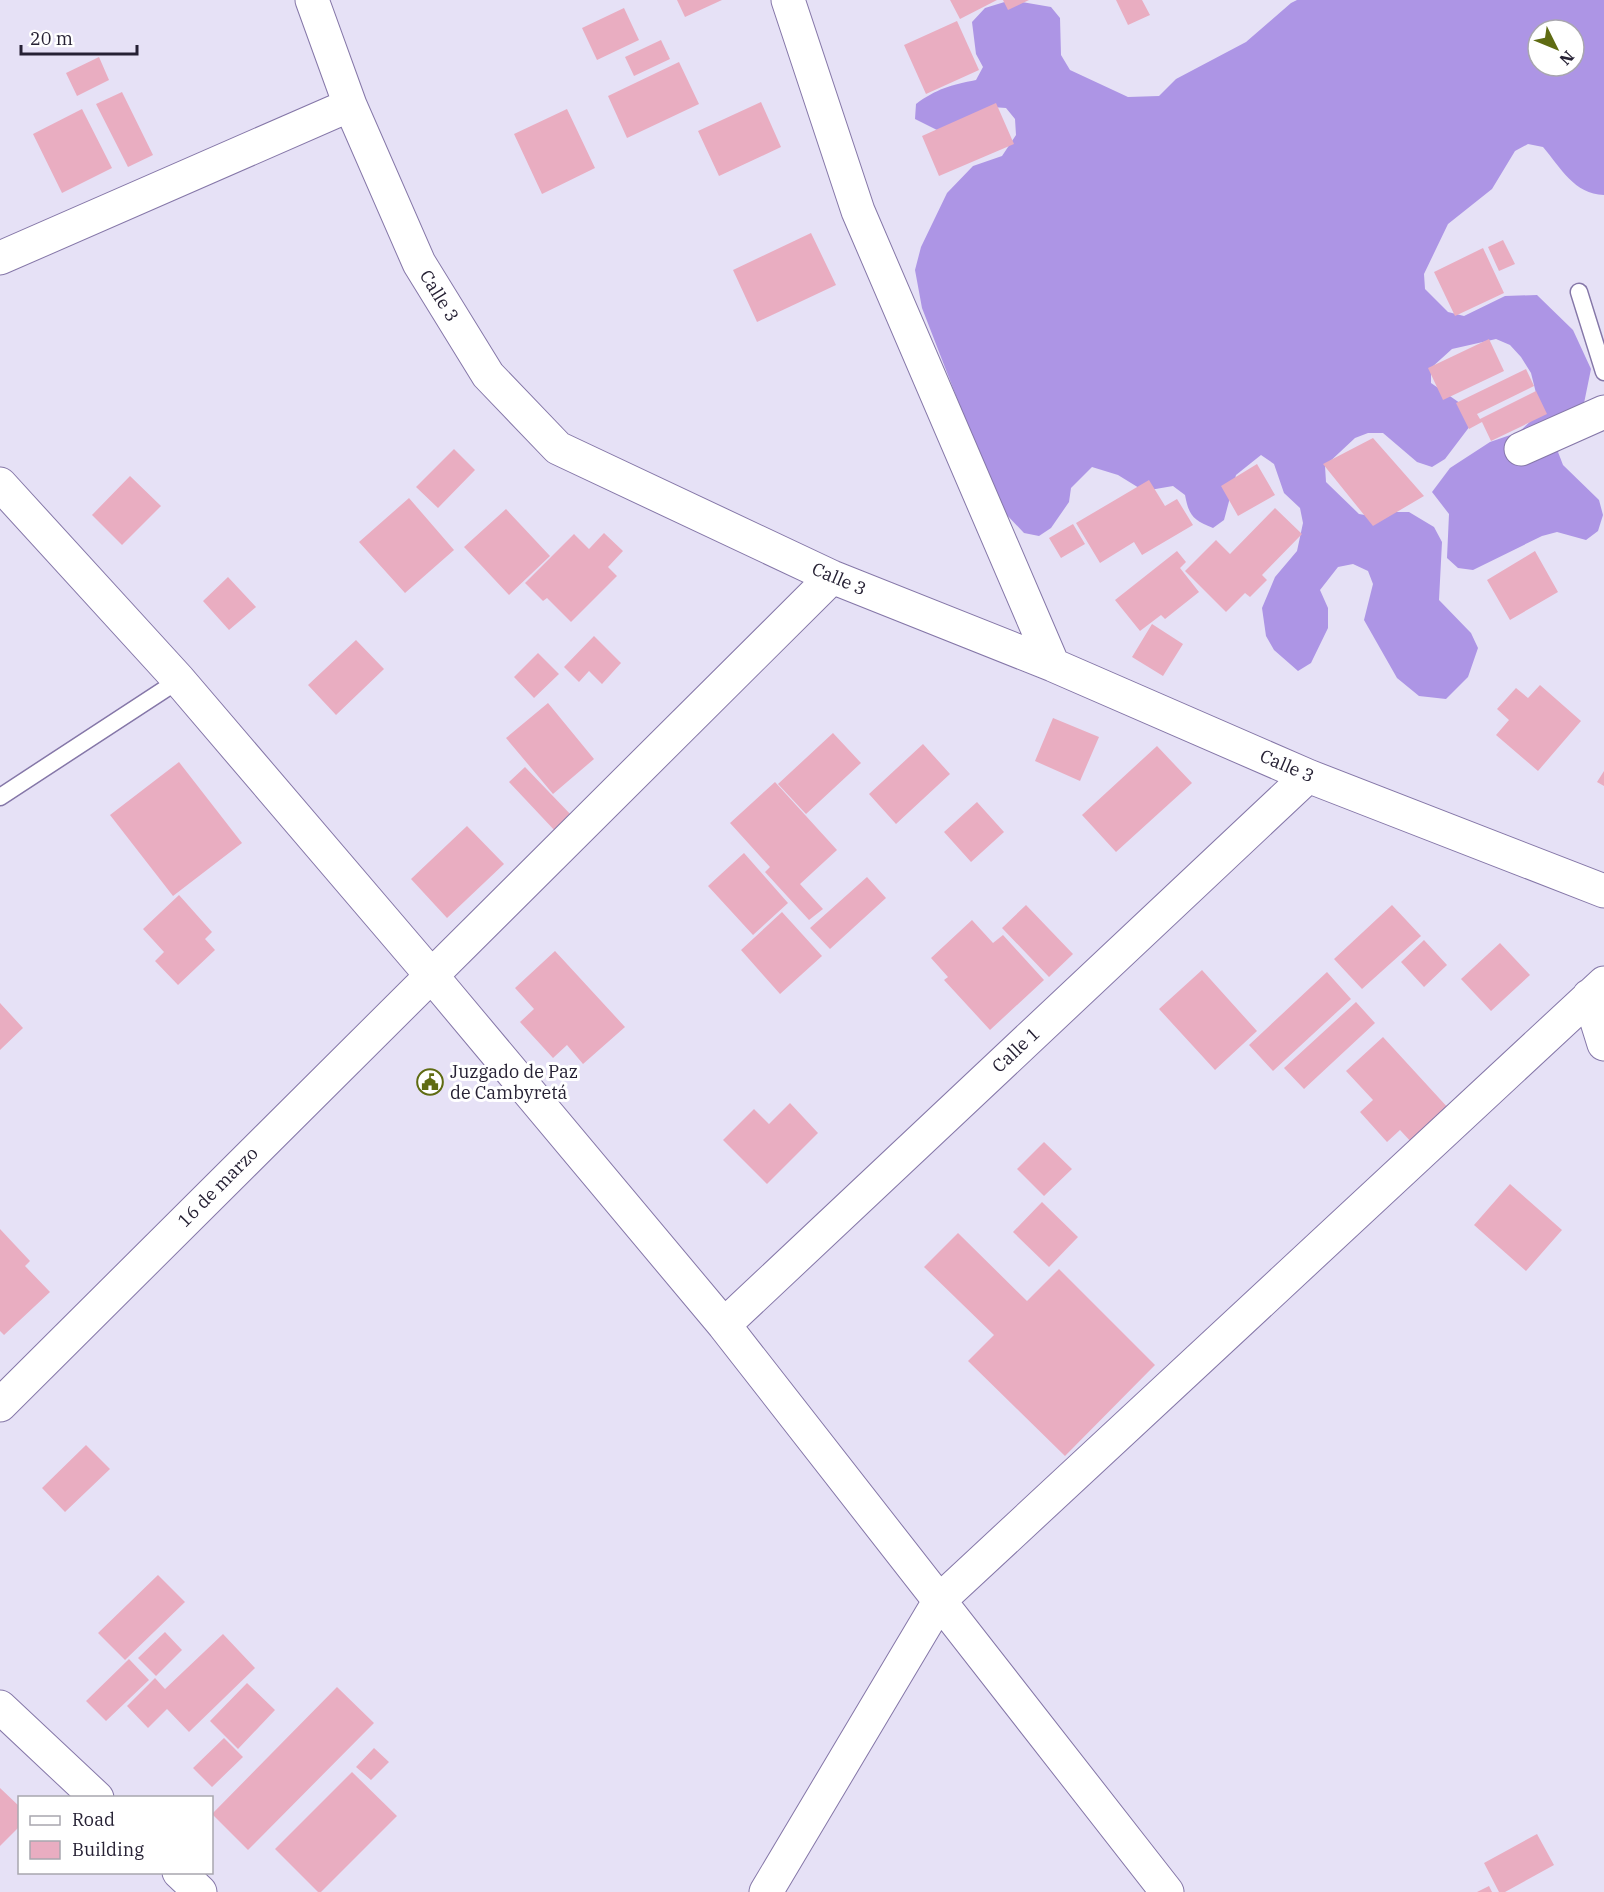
<svg xmlns="http://www.w3.org/2000/svg" width="1604" height="1892" viewBox="0 0 1604 1892" font-family="'IBM Plex Serif',serif">
<style>
.forest{fill:#ad95e5;fill-rule:evenodd}
.building{fill:#e9adc1}
.lines{fill:none;stroke-linecap:round;stroke-linejoin:round}
.lane-casing{stroke:#8577a8;stroke-width:19}
.street-casing{stroke:#8577a8;stroke-width:35}
.lane{stroke:#fff;stroke-width:16}
.street{stroke:#fff;stroke-width:33}
.labels{text-anchor:middle;stroke-width:6;stroke-linejoin:round;paint-order:stroke}
.street-label{font-size:18px;fill:#262134;stroke:#fff}
.poi-label{font-size:18px;fill:#262134;stroke:#fff;text-anchor:start}
</style>
<rect width="100%" height="100%" fill="#e6e1f6"/>
<!-- forest -->
<path class="forest" d="M 1011,0 L 1051,7 L 1060,18 L 1061,55 L 1070,70 L 1128,97 L 1159,96 L 1176,79 L 1246,42 L 1291,3 L 1297,0 L 1604,0 L 1604,195 C 1574,194 1561,168 1543,147 L 1528,144 L 1515,151 L 1492,189 L 1448,224 L 1424,274 L 1425,289 L 1448,312 L 1464,316 L 1505,296 L 1537,295 L 1573,330 L 1591,369 L 1582,413 L 1558,452 L 1563,465 L 1599,500 L 1603,515 L 1598,531 L 1586,540 L 1557,532 L 1542,536 L 1473,570 L 1458,568 L 1447,558 L 1449,514 L 1432,492 L 1450,468 L 1490,442 L 1519,432 L 1533,419 L 1539,405 L 1531,373 L 1521,357 L 1510,345 L 1496,339 L 1452,349 L 1431,368 L 1431,383 L 1470,410 L 1470,426 L 1445,459 L 1432,467 L 1417,462 L 1383,433 L 1368,433 L 1355,438 L 1325,466 L 1326,482 L 1359,514 L 1376,517 L 1392,512 L 1409,512 L 1434,527 L 1442,542 L 1439,600 L 1471,633 L 1478,648 L 1468,677 L 1446,699 L 1419,696 L 1397,678 L 1364,620 L 1373,584 L 1368,571 L 1353,564 L 1338,567 L 1320,590 L 1328,608 L 1328,628 L 1311,663 L 1298,671 L 1274,650 L 1266,636 L 1262,608 L 1275,577 L 1297,551 L 1303,523 L 1300,508 L 1284,493 L 1274,464 L 1261,455 L 1236,475 L 1224,520 L 1213,528 C 1193,520 1189,516 1185,495 L 1173,486 L 1144,491 L 1118,475 L 1092,467 L 1071,488 L 1069,502 L 1051,528 L 1039,536 L 1024,533 L 1003,511 L 965,419 L 922,308 L 915,270 L 921,247 L 947,193 L 973,166 L 1002,156 L 1016,135 L 1015,119 L 1006,108 L 992,107 L 941,132 L 915,119 L 916,104 C 936,89 951,85 976,80 L 983,67 L 976,54 L 972,22 L 985,8 ZM 1538,30 L 1574,30 L 1574,66 L 1538,66 Z"/>
<!-- building -->
<path class="building" d="M 677,0 L 722,0 L 685,17 Z
M 950,0 L 997,0 L 960,19 Z
M 1003,0 L 1029,0 L 1008,10 Z
M 1116,0 L 1142,0 L 1150,15 L 1128,25 Z
M 624,8 L 639,40 L 597,60 L 582,28 Z
M 957,21 L 979,70 L 926,94 L 904,45 Z
M 661,40 L 670,59 L 634,76 L 625,57 Z
M 99,57 L 109,80 L 77,96 L 66,73 Z
M 679,62 L 699,104 L 627,138 L 608,96 Z
M 122,92 L 153,155 L 128,167 L 96,104 Z
M 761,102 L 781,147 L 719,176 L 698,131 Z
M 996,103 L 1014,144 L 939,176 L 922,136 Z
M 82,109 L 112,168 L 62,193 L 33,134 Z
M 567,109 L 595,168 L 542,194 L 514,134 Z
M 811,233 L 836,285 L 757,322 L 733,270 Z
M 1503,240 L 1515,264 L 1499,271 L 1488,247 Z
M 1483,248 L 1504,293 L 1455,316 L 1434,272 Z
M 1489,339 L 1504,371 L 1443,400 L 1428,368 Z
M 1526,369 L 1534,386 L 1477,414 L 1480,419 L 1536,391 L 1547,414 L 1491,441 L 1482,422 L 1469,429 L 1456,403 Z
M 1373,438 L 1424,496 L 1373,526 L 1323,464 Z
M 454,449 L 475,470 L 438,508 L 416,487 Z
M 1257,464 L 1275,495 L 1238,516 L 1221,486 Z
M 130,476 L 161,506 L 122,545 L 92,515 Z
M 1149,480 L 1165,506 L 1177,499 L 1193,525 L 1142,555 L 1134,542 L 1100,563 L 1076,523 Z
M 409,498 L 454,550 L 405,593 L 359,542 Z
M 1275,508 L 1302,534 L 1262,575 L 1267,580 L 1250,597 L 1245,593 L 1226,612 L 1185,571 L 1216,540 L 1230,554 Z
M 506,509 L 550,556 L 509,595 L 464,547 Z
M 1073,524 L 1085,544 L 1061,558 L 1049,538 Z
M 604,533 L 623,551 L 608,567 L 617,576 L 571,622 L 547,598 L 543,601 L 525,583 L 574,534 L 589,549 Z
M 1177,551 L 1186,562 L 1180,568 L 1199,592 L 1165,619 L 1161,615 L 1140,631 L 1115,600 Z
M 1535,551 L 1558,592 L 1510,620 L 1487,580 Z
M 228,577 L 256,607 L 229,630 L 203,601 Z
M 1152,624 L 1183,644 L 1163,676 L 1132,657 Z
M 594,636 L 621,663 L 602,684 L 589,671 L 579,682 L 564,667 Z
M 356,640 L 384,669 L 336,715 L 308,685 Z
M 538,653 L 559,674 L 534,698 L 514,677 Z
M 1540,685 L 1581,721 L 1538,771 L 1496,735 L 1509,720 L 1497,709 L 1516,688 L 1528,698 Z
M 548,703 L 594,759 L 553,794 L 506,738 Z
M 1053,718 L 1099,737 L 1080,781 L 1035,761 Z
M 833,733 L 861,763 L 806,814 L 778,784 Z
M 923,744 L 950,774 L 896,824 L 869,794 Z
M 1157,746 L 1192,783 L 1116,852 L 1082,815 Z
M 179,762 L 242,843 L 173,896 L 110,815 Z
M 525,767 L 573,817 L 557,833 L 509,782 Z
M 1604,771 L 1604,786 L 1597,782 Z
M 775,782 L 837,850 L 800,884 L 823,909 L 809,920 L 765,872 L 770,867 L 730,823 Z
M 977,802 L 1004,832 L 971,862 L 944,832 Z
M 467,826 L 504,864 L 447,918 L 411,879 Z
M 744,853 L 788,903 L 753,935 L 708,886 Z
M 867,877 L 886,898 L 830,949 L 810,928 Z
M 179,895 L 212,932 L 205,939 L 215,950 L 178,985 L 155,961 L 164,952 L 143,929 Z
M 1026,905 L 1073,954 L 1049,977 L 1002,928 Z
M 1392,905 L 1421,936 L 1362,989 L 1334,959 Z
M 782,912 L 822,956 L 780,994 L 741,950 Z
M 972,920 L 993,943 L 1003,935 L 1044,980 L 990,1030 L 944,980 L 948,977 L 931,958 Z
M 1424,940 L 1447,965 L 1424,987 L 1401,962 Z
M 1500,943 L 1530,975 L 1491,1011 L 1461,979 Z
M 555,951 L 625,1027 L 583,1064 L 567,1045 L 553,1058 L 520,1022 L 534,1009 L 515,988 Z
M 1202,970 L 1257,1031 L 1215,1070 L 1159,1009 Z
M 1327,972 L 1351,999 L 1273,1071 L 1249,1045 Z
M 1356,1002 L 1375,1023 L 1304,1089 L 1284,1068 Z
M 0,1003 L 23,1028 L 0,1050 Z
M 1383,1037 L 1450,1110 L 1413,1144 L 1400,1130 L 1387,1142 L 1360,1112 L 1373,1100 L 1346,1071 Z
M 790,1103 L 818,1133 L 767,1184 L 723,1140 L 754,1109 L 769,1124 Z
M 1044,1142 L 1072,1169 L 1044,1196 L 1017,1169 Z
M 1510,1184 L 1562,1230 L 1526,1271 L 1474,1225 Z
M 1042,1202 L 1078,1237 L 1049,1267 L 1013,1232 Z
M 0,1229 L 30,1261 L 25,1266 L 50,1292 L 4,1335 L 0,1331 Z
M 958,1233 L 1027,1301 L 1059,1269 L 1155,1365 L 1065,1456 L 968,1361 L 994,1335 L 924,1267 Z
M 86,1445 L 110,1469 L 65,1512 L 42,1488 Z
M 158,1575 L 185,1602 L 125,1660 L 98,1633 Z
M 165,1632 L 182,1650 L 156,1676 L 138,1658 Z
M 223,1634 L 255,1668 L 189,1732 L 167,1709 L 148,1728 L 127,1706 L 155,1678 L 165,1689 Z
M 129,1659 L 149,1680 L 106,1721 L 86,1701 Z
M 247,1683 L 275,1710 L 238,1749 L 210,1721 Z
M 337,1687 L 374,1723 L 248,1850 L 212,1814 Z
M 224,1738 L 243,1757 L 212,1787 L 193,1768 Z
M 374,1748 L 389,1762 L 371,1780 L 356,1767 Z
M 352,1772 L 397,1816 L 321,1892 L 318,1892 L 275,1849 Z
M 0,1788 L 20,1807 L 20,1826 L 0,1846 Z
M 1537,1834 L 1554,1865 L 1505,1892 L 1499,1892 L 1484,1863 Z
M 1489,1886 L 1492,1892 L 1477,1892 Z"/>
<g class="lines">
<!-- lane casing -->
<g class="lane-casing">
<path id="lane" d="M 1579,292 L 1604,372
M 0,797 L 179,680"/>
</g>
<!-- street casing -->
<g class="street-casing">
<path id="street" d="M 312,0 L 350,105 L 419,263 L 488,375 L 558,448 L 832,577 L 1053,665 L 1308,776 L 1604,891
M 788,0 L 858,211 L 1053,665
M 0,258 L 350,105
M 1521,449 L 1604,412
M 0,484 L 179,680 L 431,975 L 724,1325 L 1167,1892
M 1589,996 L 1604,1044
M 724,1325 L 1308,776
M 0,1405 L 832,577
M 0,1707 L 97,1798
M 179,1872 L 200,1892
M 766,1892 L 940,1600 L 1604,983"/>
</g>
<!-- lane -->
<use href="#lane" class="lane"/>
<!-- street -->
<use href="#street" class="street"/>
</g>
<!-- icons -->
<defs>
<g id="civic-ring" transform="scale(1.35)"><circle r="9.5" fill="#fff" stroke="#5f6b12" stroke-width="1.5"/><path d="M-.6-6.5H3V-4.5H.6V-3L4-1V1h2V6H-6V1h2V-1L-.6-3ZM-1.2 2.5V6h2.4V2.5Z" fill="#5f6b12"/></g>
</defs>
<g fill-rule="evenodd">
<use href="#civic-ring" x="430" y="1082"/>
</g>
<g class="labels">
<!-- street labels -->
<g class="street-label">
<text transform="translate(439 296) rotate(58)" y="6">Calle 3</text>
<text transform="translate(839 579) rotate(23)" y="6">Calle 3</text>
<text transform="translate(1287 766) rotate(23)" y="6">Calle 3</text>
<text transform="translate(1016 1050) rotate(-43)" y="6">Calle 1</text>
<text transform="translate(218 1187) rotate(-45)" y="6">16 de marzo</text>
</g>
<!-- poi labels -->
<g class="poi-label">
<text x="450" y="1078">Juzgado de Paz<tspan x="450" dy="21">de Cambyretá</tspan></text>
</g>
</g>
<!-- legend -->
<rect x="18" y="1796" width="195" height="78" fill="#ffffff" stroke="#a8a6ae" stroke-width="1.5"/>
<rect x="30" y="1816" width="30" height="9" fill="#ffffff" stroke="#a8a6ae" stroke-width="1.5"/>
<text x="72" y="1826" font-size="18" fill="#262134">Road</text>
<rect x="30" y="1841" width="30" height="18" fill="#e9adc1" stroke="#a8a6ae" stroke-width="1.5"/>
<text x="72" y="1856" font-size="18" fill="#262134">Building</text>
<!-- north arrow -->
<g transform="translate(1556 48) rotate(133)"><circle r="28" fill="#ffffff" stroke="#a8a6ae" stroke-width="1.5"/>
<path d="M0-4.5L10 22L0 15L-10 22Z" fill="#5f6b12"/>
<text y="-9" font-size="16" font-weight="bold" text-anchor="middle" fill="#262134">N</text>
</g>
<!-- scale -->
<path d="M21 45v9h116v-9" fill="none" stroke="#262134" stroke-width="3"/>
<text x="30" y="45" font-size="18" fill="#262134" stroke="#ffffff" stroke-width="4.5" paint-order="stroke">20 m</text>
</svg>
